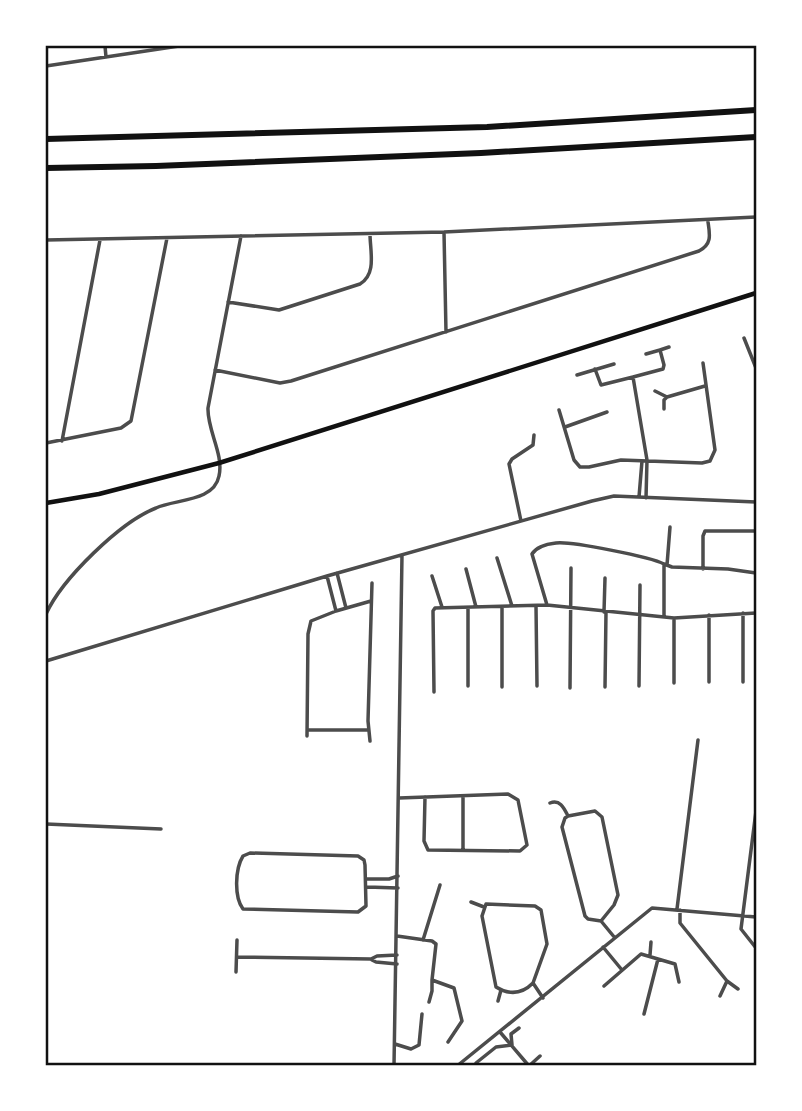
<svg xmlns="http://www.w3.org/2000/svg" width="802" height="1111" viewBox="0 0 802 1111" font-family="Signika,sans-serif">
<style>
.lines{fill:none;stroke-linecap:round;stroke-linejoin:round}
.minor{stroke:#4c4c4c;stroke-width:3.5}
.secondary{stroke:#111;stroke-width:4.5}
.motorway{stroke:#111;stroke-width:6}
.neatline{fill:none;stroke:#111;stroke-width:2.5}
</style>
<rect width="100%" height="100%" fill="#fff"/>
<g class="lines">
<!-- minor -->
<path class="minor" d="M 105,46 L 106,57
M 46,66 L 179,46
M 444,232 L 446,332
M 46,240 L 444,232 L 756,217
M 228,302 L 279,310 L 360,284 C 377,274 370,251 370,234
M 744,338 L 756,368
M 646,354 L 660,350
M 595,369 L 601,385 L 633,377
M 215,370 L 280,383 L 291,381 L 699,251 C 712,244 710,235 708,222
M 577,375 L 614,364
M 655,391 L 667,397
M 664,409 L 664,400 L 667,397 L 705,386
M 559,410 L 574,460 L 580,467 L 589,467 L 621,460 L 702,463 L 710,461 L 715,450 L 703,363
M 565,427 L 607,412
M 62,441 L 100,240
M 46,443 L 121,428 L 131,421 L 167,238
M 639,497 L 642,461
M 646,498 L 647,460 L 633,377 L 663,369 L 664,365 L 660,350 L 669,347
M 521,521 L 509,464 L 512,459 L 533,445 L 534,435
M 497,558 L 512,606
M 664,564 L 672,567 L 728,569 L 756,573
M 667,565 L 670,527
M 466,569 L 476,607
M 703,569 L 703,536 L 705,531 L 756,531
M 337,573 L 346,608
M 327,576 L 336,611
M 432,576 L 442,607
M 547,605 L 532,554 C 537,546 547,544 556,543 C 571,541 651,557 664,564 L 664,617
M 536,606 L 537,686
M 604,612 L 605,578
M 743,613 L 743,682
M 46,614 C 62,579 120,522 156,508 C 175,499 214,502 219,476 C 224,454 207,430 208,408 L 241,236
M 709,615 L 709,682
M 674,618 L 674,683
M 46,661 L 327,576 L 592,501 L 614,496 L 756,502
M 468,686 L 468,608
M 639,686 L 640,585
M 502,687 L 502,608
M 605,687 L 606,612
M 570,688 L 571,568
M 434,692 L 433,611 L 435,608 L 547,605 L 674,618 L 756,613
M 307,730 L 369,730
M 307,736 L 308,634 L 311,621 L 336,611 L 371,601
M 370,741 L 368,721 L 372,583
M 399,798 L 508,794 L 518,800 L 527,845 L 520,851 L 428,850 L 424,841 L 425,797
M 550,803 C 560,799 564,808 568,816
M 756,811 L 741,929 L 756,948
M 46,824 L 161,829
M 463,850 L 463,796
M 250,853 L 358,856 L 364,860 L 365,865 L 366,906 L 358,912 L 243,909 C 234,897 235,869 243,856 Z
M 366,879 L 389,879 L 398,876
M 367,887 L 398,888
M 471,902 L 484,907
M 677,909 L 698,740
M 680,910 L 680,923 L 727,981 L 720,996
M 601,921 L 614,905 L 618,895 L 602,817 L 595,811 L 568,816 L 565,818 L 562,827 L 585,916 L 588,919 L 601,921 L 615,938
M 397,936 L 432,941 L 436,944 L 432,980 L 454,988 L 462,1021 L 448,1042
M 423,940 L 440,885
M 603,947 L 622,970
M 650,955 L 651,942
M 237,957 L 371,959 L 377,956 L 397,955
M 658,959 L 675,964 L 679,982
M 372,960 L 376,962 L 397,964
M 236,972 L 237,940
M 727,981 L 738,989
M 533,983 C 522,994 509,995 496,987 L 482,916 L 486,904 L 535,906 L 541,910 L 547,944 L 533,983 L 543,998
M 604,986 L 641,954 L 658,959 L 644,1014
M 498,1001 L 501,990
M 429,1002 L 432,991 L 432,980
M 500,1032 L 529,1066
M 395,1044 L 411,1049 L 419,1045 L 422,1014
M 476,1063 L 496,1047 L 512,1045 L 511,1034 L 519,1028
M 394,1066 L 402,555
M 457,1066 L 652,908 L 756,917
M 529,1066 L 540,1056"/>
<!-- secondary -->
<path class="secondary" d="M 46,503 L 99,494 L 219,463 L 756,293"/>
<!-- motorway -->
<path class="motorway" d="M 46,139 L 487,127 L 756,110
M 46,168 L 156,166 L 481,153 L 756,137"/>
</g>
<!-- border -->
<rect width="802" height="1111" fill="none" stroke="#ffffff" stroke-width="94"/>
<rect x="47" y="47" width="708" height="1017" class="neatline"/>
</svg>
